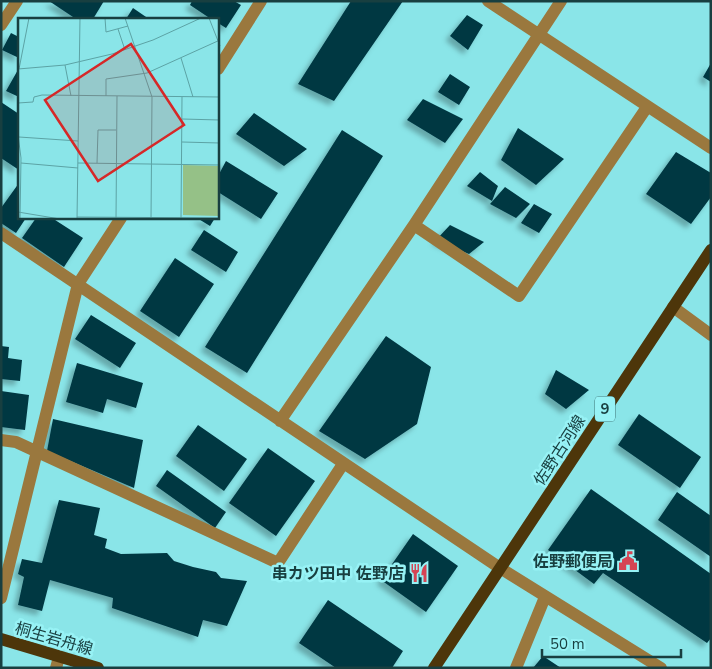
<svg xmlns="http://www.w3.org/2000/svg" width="712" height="669" viewBox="0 0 712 669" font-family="'Nunito Sans','Noto Sans JP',sans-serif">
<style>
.building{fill:#063843;filter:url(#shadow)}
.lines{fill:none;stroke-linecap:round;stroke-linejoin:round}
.minor{stroke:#9a783e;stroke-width:12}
.major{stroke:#4d360a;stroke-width:12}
.labels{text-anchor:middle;stroke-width:5;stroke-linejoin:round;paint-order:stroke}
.shield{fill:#97f2f5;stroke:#3e7576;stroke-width:1}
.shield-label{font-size:15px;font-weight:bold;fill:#183f40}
.street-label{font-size:16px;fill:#183f40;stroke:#97f2f5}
.poi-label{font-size:16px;font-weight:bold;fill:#183f40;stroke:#97f2f5;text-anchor:end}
.inset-road{fill:none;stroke:#5ca3a5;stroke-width:1}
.view{fill:#d62828;fill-opacity:0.15;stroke:#d62828;stroke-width:2.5}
.inset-edge{fill:none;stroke:#183f40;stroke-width:2.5}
</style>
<defs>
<filter id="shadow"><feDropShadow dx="-4.5" dy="4.5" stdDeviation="2.5" flood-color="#0004"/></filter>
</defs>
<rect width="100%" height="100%" fill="#8ae5e8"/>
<!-- building -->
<path class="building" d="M 49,1 L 104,1 L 93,19 L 76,19 Z
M 192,1 L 234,1 L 241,5 L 226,28 L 218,23 L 218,19 L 211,19 L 190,5 Z
M 351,1 L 403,1 L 334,101 L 298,84 Z
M 133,8 L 149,19 L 126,19 Z
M 467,15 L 483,25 L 468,50 L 450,36 Z
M 11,33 L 19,37 L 19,58 L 2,50 Z
M 711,63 L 711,82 L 703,77 Z
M 19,68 L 19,97 L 6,91 Z
M 450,74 L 470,87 L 459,105 L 438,92 Z
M 423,99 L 463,119 L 445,143 L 407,120 Z
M 1,102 L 19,114 L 19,170 L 1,158 Z
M 254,113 L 307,149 L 284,166 L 236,134 Z
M 518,128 L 564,159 L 536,185 L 501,160 Z
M 342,130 L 383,156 L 247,373 L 205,347 Z
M 676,152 L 711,173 L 711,197 L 691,224 L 646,194 Z
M 226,161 L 278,193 L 261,219 L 218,192 L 218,176 Z
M 480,172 L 498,186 L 492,201 L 467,186 Z
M 19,183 L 19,218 L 26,218 L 16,233 L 1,223 L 1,208 Z
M 505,187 L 530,204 L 516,218 L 490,204 Z
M 534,204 L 552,214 L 539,233 L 521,223 Z
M 36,218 L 52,218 L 83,238 L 64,267 L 22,238 Z
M 197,218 L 215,218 L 210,226 Z
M 450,225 L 484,242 L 469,254 L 436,240 Z
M 204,230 L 238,252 L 226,272 L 191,250 Z
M 175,258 L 214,284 L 179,337 L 140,311 Z
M 91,315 L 136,343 L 120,368 L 75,339 Z
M 386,336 L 431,367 L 417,424 L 365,459 L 319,431 Z
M 1,346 L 9,347 L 8,358 L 22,360 L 20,381 L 1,379 Z
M 77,363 L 143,383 L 136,408 L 107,399 L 103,413 L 66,402 Z
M 556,370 L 589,390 L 566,409 L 545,394 Z
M 1,391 L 29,395 L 25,430 L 1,427 Z
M 639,414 L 701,457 L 680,488 L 618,445 Z
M 53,419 L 143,440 L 134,488 L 47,451 Z
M 198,425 L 247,459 L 224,491 L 176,456 Z
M 268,448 L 315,481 L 276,536 L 229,503 Z
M 167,470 L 226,512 L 215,528 L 156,486 Z
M 591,489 L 711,574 L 711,638 L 707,643 L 603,573 L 594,584 L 548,550 Z
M 677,492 L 711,516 L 711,557 L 658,520 Z
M 59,500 L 100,508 L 94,535 L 107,539 L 105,548 L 121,554 L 167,553 L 174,561 L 193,567 L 216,572 L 221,578 L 247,581 L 227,626 L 203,620 L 198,637 L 112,608 L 113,598 L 50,580 L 42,611 L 18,605 L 24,577 L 18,574 L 22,559 L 42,563 Z
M 413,534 L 458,566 L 426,612 L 381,580 Z
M 328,600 L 403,651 L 392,668 L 336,668 L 299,643 Z
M 543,656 L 561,668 L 533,668 Z"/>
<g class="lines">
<!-- minor -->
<path class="minor" d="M 488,1 L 711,148
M 1,25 L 17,1
M 218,69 L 261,1
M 414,225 L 519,296 L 647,107
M 1,233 L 500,568 L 661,668
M 673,307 L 711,335
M 280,421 L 414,225 L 561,1
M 1,440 L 16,442 L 278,563 L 343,464
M 1,598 L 78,284 L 121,218
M 56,668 L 59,657
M 516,668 L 545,597"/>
<!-- major -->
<path class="major" d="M 1,639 L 98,668
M 434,668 L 711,250"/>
</g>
<!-- icons -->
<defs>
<g id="civic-bare" transform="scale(1.5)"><path d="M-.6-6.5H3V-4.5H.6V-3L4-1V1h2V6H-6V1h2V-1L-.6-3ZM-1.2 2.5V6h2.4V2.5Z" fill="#d54554" stroke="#97f2f5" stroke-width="2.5" paint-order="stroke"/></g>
<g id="restaurant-bare" transform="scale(1.5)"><path d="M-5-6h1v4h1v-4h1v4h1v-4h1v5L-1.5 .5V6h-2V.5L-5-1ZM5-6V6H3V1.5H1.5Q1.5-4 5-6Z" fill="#d54554" stroke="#97f2f5" stroke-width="2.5" paint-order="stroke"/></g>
</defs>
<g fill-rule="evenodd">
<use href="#civic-bare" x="628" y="561"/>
<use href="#restaurant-bare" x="419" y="573"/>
</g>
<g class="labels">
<!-- shield labels -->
<rect class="shield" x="595" y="396.5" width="20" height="25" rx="4"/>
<g class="shield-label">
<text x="605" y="414">9</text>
</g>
<!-- street labels -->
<g class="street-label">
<text transform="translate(559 450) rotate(-57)" y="6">佐野古河線</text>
<text transform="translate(54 638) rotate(16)" y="6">桐生岩舟線</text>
</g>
<!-- poi labels -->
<g class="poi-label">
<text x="613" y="567">佐野郵便局</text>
<text x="404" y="579">串カツ田中 佐野店</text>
</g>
</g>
<!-- overview -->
<g transform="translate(18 18)">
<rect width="201" height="201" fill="#8ae5e8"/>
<path d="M 165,147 L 201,148 L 201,198 L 165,197 Z" fill="#95c187"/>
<path class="inset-road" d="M 87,0 L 88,14 L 110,8M 107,0 L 134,79 L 133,201M 191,0 L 202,28M 100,11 L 107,32M 163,40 L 175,79M 47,47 L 53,78M 0,51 L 47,47 L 94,36 L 135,22 L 183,0M 1,51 L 11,0M 88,78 L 88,61 L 129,55 L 202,22M 0,85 L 15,84 L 16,79 L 24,77 L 202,79M 164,101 L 202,102M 0,117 L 3,140 L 2,201M 1,119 L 60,123M 164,124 L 202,125M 3,145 L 60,150M 60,145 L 202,147M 79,145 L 80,112 L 98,112M 0,194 L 42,201M 59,199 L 202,200M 163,200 L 164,79M 59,201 L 62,0M 98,201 L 99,78"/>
<path class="view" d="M 113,26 L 166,107 L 80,163 L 27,82 Z"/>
<rect width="201" height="201" class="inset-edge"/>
</g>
<!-- border -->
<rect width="712" height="669" fill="none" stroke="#183f40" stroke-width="5"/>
<!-- scale -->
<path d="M542 649v8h139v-8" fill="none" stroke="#183f40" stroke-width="2.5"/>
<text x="550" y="649" font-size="15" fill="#183f40" stroke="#97f2f5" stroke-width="4" paint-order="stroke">50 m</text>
</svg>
